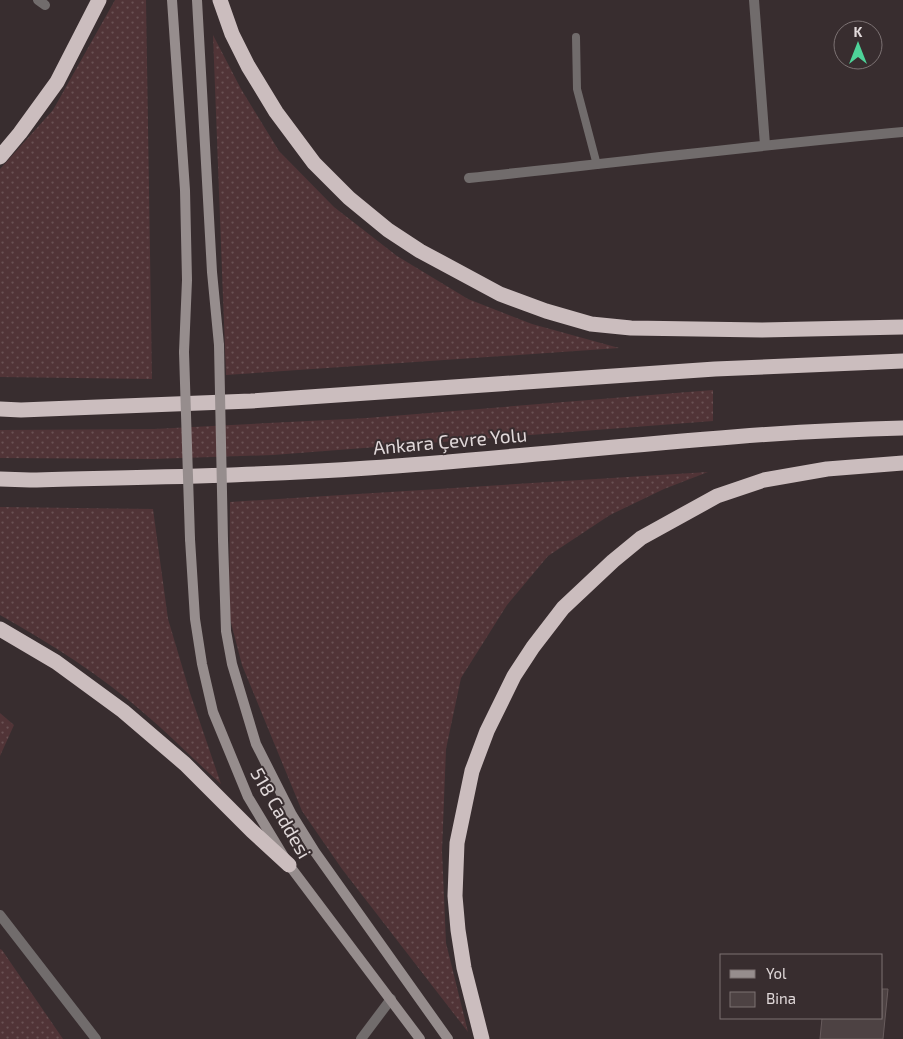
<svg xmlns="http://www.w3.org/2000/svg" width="903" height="1039" viewBox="0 0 903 1039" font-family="'Exo 2',sans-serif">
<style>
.grass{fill:url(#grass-dots)}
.building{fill:#4d4243;stroke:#685c5d}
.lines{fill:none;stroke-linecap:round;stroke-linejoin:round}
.lane{stroke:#716c6c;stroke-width:8}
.street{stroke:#716c6c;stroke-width:10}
.secondary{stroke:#968d8d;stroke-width:10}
.highway{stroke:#cbbdbe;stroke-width:15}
.secondary-bridge{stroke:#968d8d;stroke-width:10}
.labels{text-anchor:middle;stroke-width:4;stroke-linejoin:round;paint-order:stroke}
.street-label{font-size:19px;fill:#e1d9da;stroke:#382d2f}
</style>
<defs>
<pattern id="grass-dots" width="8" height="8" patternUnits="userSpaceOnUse" patternTransform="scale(1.25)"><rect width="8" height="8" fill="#513437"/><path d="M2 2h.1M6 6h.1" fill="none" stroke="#6a5153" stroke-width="1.8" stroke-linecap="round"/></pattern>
</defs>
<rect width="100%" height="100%" fill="#382d2f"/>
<!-- grass -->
<path class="grass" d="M 115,0 L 146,0 L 152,379 L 0,377 L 0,169 L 53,110 Z
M 213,35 L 241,89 L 279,151 L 334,207 L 397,256 L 468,299 L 532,324 L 619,348 L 226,375 Z
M 713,390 L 713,421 L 273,455 L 153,459 L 0,458 L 0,430 L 154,429 L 367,418 Z
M 708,472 L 664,489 L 610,515 L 548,556 L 507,605 L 461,678 L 446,749 L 442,851 L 446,943 L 468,1032 L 342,869 L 302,811 L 242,665 L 229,615 L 230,502 Z
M 0,507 L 153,509 L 168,619 L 190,693 L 221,784 C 195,761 171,736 145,714 C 101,675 51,644 0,615 Z
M 0,713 L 14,725 L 0,756 Z
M 0,949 L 2,950 L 63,1039 L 0,1039 Z"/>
<!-- building -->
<path class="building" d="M 882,989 L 888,989 L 883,1039 L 820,1039 L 822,1018 L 882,1018 Z"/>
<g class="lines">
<!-- lane -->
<path class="lane" d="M 576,37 L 577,89 L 597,165"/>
<!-- street -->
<path class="street" d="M 38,0 L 45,5
M 754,0 L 765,145
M 469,178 C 614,163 758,145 903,132
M 0,915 L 96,1039
M 361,1039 L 391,999"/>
<!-- secondary -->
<path class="secondary" d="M 172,0 L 185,190 L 187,280 L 184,352
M 197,0 L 212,272 L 219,345
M 190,539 L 195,619 L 202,664 L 213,712 L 248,797 L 289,865 L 420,1039
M 223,540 L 226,631 L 232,664 L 256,744 L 292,815 L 315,852 L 448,1039"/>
<!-- highway -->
<path class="highway" d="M 220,0 L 232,34 L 248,66 L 276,112 L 314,163 L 349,198 L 388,230 L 420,251 L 500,294 L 546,311 L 591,324 L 631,328 L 762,330 L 903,327
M 0,157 L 20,133 L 57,82 L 99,0
M 0,409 L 21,410 L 251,401 L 715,369 L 903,361
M 0,479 L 30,480 C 142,477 256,476 368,468 C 546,456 724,432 903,428
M 0,629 L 56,662 L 123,711 L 185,764 L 252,831 L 289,865
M 482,1039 L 464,968 L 458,930 L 455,896 L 457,843 L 472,771 L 487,731 L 514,676 L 533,647 L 563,608 L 613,561 L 641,538 L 717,496 L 764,480 L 827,469 L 903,463"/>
<!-- secondary-bridge -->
<path class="secondary-bridge" d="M 219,345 L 223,540
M 184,352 L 190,539"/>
</g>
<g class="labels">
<!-- street labels -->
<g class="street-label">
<text transform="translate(450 441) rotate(-5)" y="7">Ankara Çevre Yolu</text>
<text transform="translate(281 813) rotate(60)" y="7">518 Caddesi</text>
</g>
</g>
<!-- legend -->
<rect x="720" y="954" width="162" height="65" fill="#382d2f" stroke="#7c7273"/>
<rect x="730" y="970" width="25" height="8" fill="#968d8d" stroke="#7c7273"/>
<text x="766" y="979" font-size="15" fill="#e1d9da">Yol</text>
<rect x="730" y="992" width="25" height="15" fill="#4d4243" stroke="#7c7273"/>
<text x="766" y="1004" font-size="15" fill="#e1d9da">Bina</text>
<!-- north arrow -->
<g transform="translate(858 45)"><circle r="24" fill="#382d2f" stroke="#7c7273"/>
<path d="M0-4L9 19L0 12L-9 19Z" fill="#4ed399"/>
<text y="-8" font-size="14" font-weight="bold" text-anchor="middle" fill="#e1d9da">K</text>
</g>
</svg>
